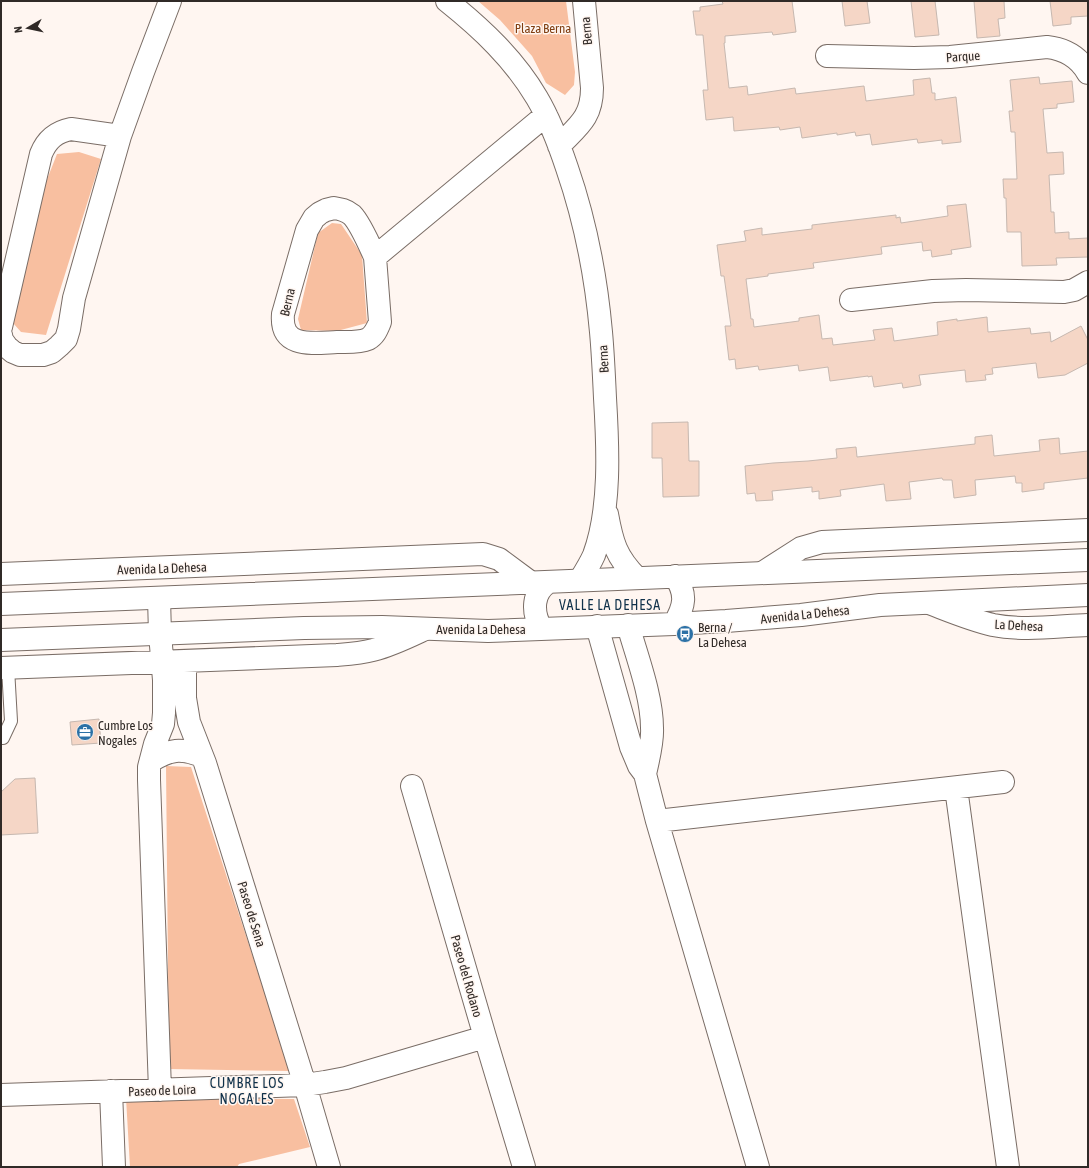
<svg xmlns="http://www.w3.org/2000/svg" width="1089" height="1168" viewBox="0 0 1089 1168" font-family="'Asap Condensed',sans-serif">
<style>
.green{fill:#f8bfa0}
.building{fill:#f5d6c6;stroke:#c6b8b0}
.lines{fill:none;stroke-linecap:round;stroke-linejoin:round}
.lane-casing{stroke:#7a6d66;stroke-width:14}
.street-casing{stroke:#7a6d66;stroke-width:24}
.secondary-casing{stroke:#7a6d66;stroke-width:24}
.lane{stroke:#fff;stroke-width:12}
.street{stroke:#fff;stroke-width:22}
.secondary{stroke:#fff;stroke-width:22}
.labels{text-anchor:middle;stroke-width:3;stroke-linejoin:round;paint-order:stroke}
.park-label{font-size:13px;fill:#803e11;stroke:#fff6f1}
.street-label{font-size:13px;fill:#302a27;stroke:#fff6f1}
.poi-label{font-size:13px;fill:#302a27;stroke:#fff6f1;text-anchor:start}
.neighbourhood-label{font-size:14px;letter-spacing:1px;fill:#10314a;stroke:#fff6f1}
</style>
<rect width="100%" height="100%" fill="#fff6f1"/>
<!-- green -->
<path class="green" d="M 478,1 L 566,1 L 575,72 L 574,85 L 565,95 L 546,83 L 532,56 L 500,20 Z
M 79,152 L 101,159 L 46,335 L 21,332 L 13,323 L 46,182 L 57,154 Z
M 332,223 L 341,224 L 362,255 L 367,323 L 337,331 L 301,330 L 298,319 L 318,233 Z
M 166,766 L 191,767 L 290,1071 L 169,1069 Z
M 126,1098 L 294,1099 L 310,1147 L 239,1164 L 237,1167 L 130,1167 Z"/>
<!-- building -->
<path class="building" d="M 722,1 L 792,1 L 796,32 L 773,35 L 772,32 L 725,36 L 725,43 L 724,43 L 729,88 L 747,86 L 748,95 L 795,88 L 796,94 L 864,86 L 866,101 L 914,95 L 913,80 L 930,78 L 932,93 L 935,93 L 935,100 L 956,97 L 961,142 L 942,144 L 942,140 L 918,143 L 917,139 L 872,145 L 870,134 L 856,136 L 855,132 L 837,135 L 837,133 L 802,138 L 800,127 L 780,130 L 779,127 L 734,131 L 733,117 L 706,120 L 703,90 L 708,90 L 703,35 L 696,35 L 693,11 L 700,11 L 700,7 L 723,4 Z
M 842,1 L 867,1 L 870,23 L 845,26 Z
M 911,1 L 935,1 L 939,35 L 915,37 Z
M 974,1 L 1004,1 L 1005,18 L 998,19 L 1000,36 L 977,38 Z
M 1050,1 L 1088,1 L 1088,16 L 1071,17 L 1071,24 L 1053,26 Z
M 1039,77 L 1040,84 L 1072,81 L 1074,102 L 1057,104 L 1057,108 L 1043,109 L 1047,153 L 1063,152 L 1064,174 L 1049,175 L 1051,212 L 1054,212 L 1055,233 L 1069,232 L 1069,239 L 1088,238 L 1088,257 L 1056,258 L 1057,265 L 1022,266 L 1021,232 L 1007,232 L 1006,198 L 1004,198 L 1003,179 L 1017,179 L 1015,132 L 1011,132 L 1009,111 L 1013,111 L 1010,80 Z
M 966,204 L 971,247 L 951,250 L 952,254 L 932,257 L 931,250 L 923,251 L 922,242 L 881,247 L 882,254 L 813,263 L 814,268 L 768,274 L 768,276 L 746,279 L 751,319 L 753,319 L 754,327 L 799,321 L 799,318 L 819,315 L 822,339 L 832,338 L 833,345 L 875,340 L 873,330 L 892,328 L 894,341 L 938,335 L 937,322 L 957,319 L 957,321 L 987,317 L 988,332 L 1030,328 L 1031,334 L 1050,332 L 1051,342 L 1081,326 L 1088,340 L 1088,363 L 1065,375 L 1038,378 L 1036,363 L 992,368 L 993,374 L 985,375 L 986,380 L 966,382 L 965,370 L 919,375 L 921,385 L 903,388 L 902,383 L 874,387 L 872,376 L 868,377 L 868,376 L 830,381 L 828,367 L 799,371 L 798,365 L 759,370 L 758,366 L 736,369 L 735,359 L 729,360 L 725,326 L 731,326 L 724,276 L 721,276 L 717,245 L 746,241 L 744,231 L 762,228 L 762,235 L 812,229 L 812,225 L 896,215 L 896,218 L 900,217 L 901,223 L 948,216 L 947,206 Z
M 688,422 L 689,461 L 699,461 L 699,496 L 663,497 L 662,458 L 652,458 L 652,423 Z
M 992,435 L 994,456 L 1040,451 L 1039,440 L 1059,438 L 1060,454 L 1088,451 L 1088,478 L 1044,483 L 1044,489 L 1022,492 L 1022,483 L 1016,483 L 1015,476 L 975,480 L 976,495 L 954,498 L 952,480 L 943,480 L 942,478 L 909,482 L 911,499 L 886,501 L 884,484 L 840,490 L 841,496 L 819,499 L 819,491 L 812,492 L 812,487 L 772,491 L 773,500 L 756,501 L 755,493 L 747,494 L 745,466 L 773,463 L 808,461 L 837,458 L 836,449 L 856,447 L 857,457 L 975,444 L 975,437 Z
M 99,719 L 101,743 L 72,745 L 70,722 Z
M 35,778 L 38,833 L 1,835 L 1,792 L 15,779 Z"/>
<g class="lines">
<!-- lane casing -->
<g class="lane-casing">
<path id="lane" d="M 1,738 L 3,738 L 11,721 L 8,668"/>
</g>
<!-- street casing -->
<g class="street-casing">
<path id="street" d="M 447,1 C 482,29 514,59 537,98 C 550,120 559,144 567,168 C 585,220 596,276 601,332 C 603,354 604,376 605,398 C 608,447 611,509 594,555 C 590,564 585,572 580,580
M 827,56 L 914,58 L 950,57 L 1047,47 C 1065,49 1079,57 1088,73
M 559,146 C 578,126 592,118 592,88 L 584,1
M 334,208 C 340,209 346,210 352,215 C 360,223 370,246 375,257 L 380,322 C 377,329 375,335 368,339 C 359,343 347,342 337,342 C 313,343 280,349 283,314 L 307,230 L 314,218 L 320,213 L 326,210 Z
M 375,257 L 546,115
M 851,300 L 933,291 L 966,290 L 1064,292 L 1074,290 L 1088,282
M 1,327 L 41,154 C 47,139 56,132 71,129 L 120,136
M 1,335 L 2,340 L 7,347 L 13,352 L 20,355 L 43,355 L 52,352 L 59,346 L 66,339 L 69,329 L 74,298 L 120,136 L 143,72 L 170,1
M 607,514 C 612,542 616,557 637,578
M 762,573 L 801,548 L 822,542 L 1088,530
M 1,574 L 483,554 L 499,559 L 530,582
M 159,598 L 160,634 L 164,680 L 164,713 L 163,724 L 155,744 L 149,767 L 149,780 L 160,1090
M 929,603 C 950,611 971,620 993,625 C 1023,631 1058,626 1088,625
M 628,625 C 637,657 652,696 652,728 C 653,742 648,760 645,774
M 597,626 L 631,747 L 639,766 L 645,774 L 657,821 L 758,1167
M 185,661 L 185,698 L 189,722 L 205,763 L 305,1085 L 329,1167
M 1,668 L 337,655 C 349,654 362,653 373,650 C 392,645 408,637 425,629
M 151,761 C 170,749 181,748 202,756
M 412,786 L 485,1037 L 524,1167
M 956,788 L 1008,1167
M 657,821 L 1003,782
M 111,1091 L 114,1167
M 1,1095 L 305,1085 L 325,1082 L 346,1078 L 485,1037"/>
</g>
<!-- secondary casing -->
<g class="secondary-casing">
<path id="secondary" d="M 1,604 L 1088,560
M 674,624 C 685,606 687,594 675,576
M 541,628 C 532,612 532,592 549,582
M 1,640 L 304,628 L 382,627 L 488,631 L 674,624 L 726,621 L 801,615 L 880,605 L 1088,595"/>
</g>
<!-- lane -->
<use href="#lane" class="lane"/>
<!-- street -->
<use href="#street" class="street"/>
<!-- secondary -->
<use href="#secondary" class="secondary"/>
</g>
<!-- icons -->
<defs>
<g id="bus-disc" transform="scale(0.9)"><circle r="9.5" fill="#2c71a6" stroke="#fff6f1"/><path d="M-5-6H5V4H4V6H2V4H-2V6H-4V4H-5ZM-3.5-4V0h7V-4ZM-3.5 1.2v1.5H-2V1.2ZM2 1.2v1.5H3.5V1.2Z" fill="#fff"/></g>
<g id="office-disc" transform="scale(0.9)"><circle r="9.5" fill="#2c71a6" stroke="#fff6f1"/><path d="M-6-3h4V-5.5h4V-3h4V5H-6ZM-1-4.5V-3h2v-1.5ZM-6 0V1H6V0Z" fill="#fff"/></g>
</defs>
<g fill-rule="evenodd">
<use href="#bus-disc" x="685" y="634"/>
<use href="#office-disc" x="85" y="732"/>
</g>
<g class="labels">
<!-- park labels -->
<g class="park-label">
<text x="543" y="33">Plaza Berna</text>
</g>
<!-- street labels -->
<g class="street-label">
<text transform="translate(586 31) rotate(-95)" y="5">Berna</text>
<text transform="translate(963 56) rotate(-4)" y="5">Parque</text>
<text transform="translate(287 302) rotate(-77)" y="5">Berna</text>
<text transform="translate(603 359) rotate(-93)" y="5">Berna</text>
<text transform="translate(162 568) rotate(-2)" y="5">Avenida La Dehesa</text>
<text transform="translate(805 614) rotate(-6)" y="5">Avenida La Dehesa</text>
<text transform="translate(1019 625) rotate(3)" y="5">La Dehesa</text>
<text x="481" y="634">Avenida La Dehesa</text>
<text transform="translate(252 914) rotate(73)" y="5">Paseo de Sena</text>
<text transform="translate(467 976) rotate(74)" y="5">Paseo del Rodano</text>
<text transform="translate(162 1090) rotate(-2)" y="5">Paseo de Loira</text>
</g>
<!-- poi labels -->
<g class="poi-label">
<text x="698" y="632">Berna /<tspan x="698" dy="15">La Dehesa</tspan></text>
<text x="98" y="730">Cumbre Los<tspan x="98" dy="15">Nogales</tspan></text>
</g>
<!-- neighbourhood labels -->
<g class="neighbourhood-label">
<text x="610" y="610">VALLE LA DEHESA</text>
<text x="247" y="1088">CUMBRE LOS<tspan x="247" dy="16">NOGALES</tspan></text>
</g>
</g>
<!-- border -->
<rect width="1089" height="1168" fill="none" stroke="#302a27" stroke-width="4"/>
<!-- north arrow -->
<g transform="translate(28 28) rotate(261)" stroke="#fff6f1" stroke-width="3" paint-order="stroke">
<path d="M0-3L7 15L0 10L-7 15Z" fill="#302a27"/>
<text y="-6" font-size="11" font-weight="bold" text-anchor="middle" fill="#302a27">N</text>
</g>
</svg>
